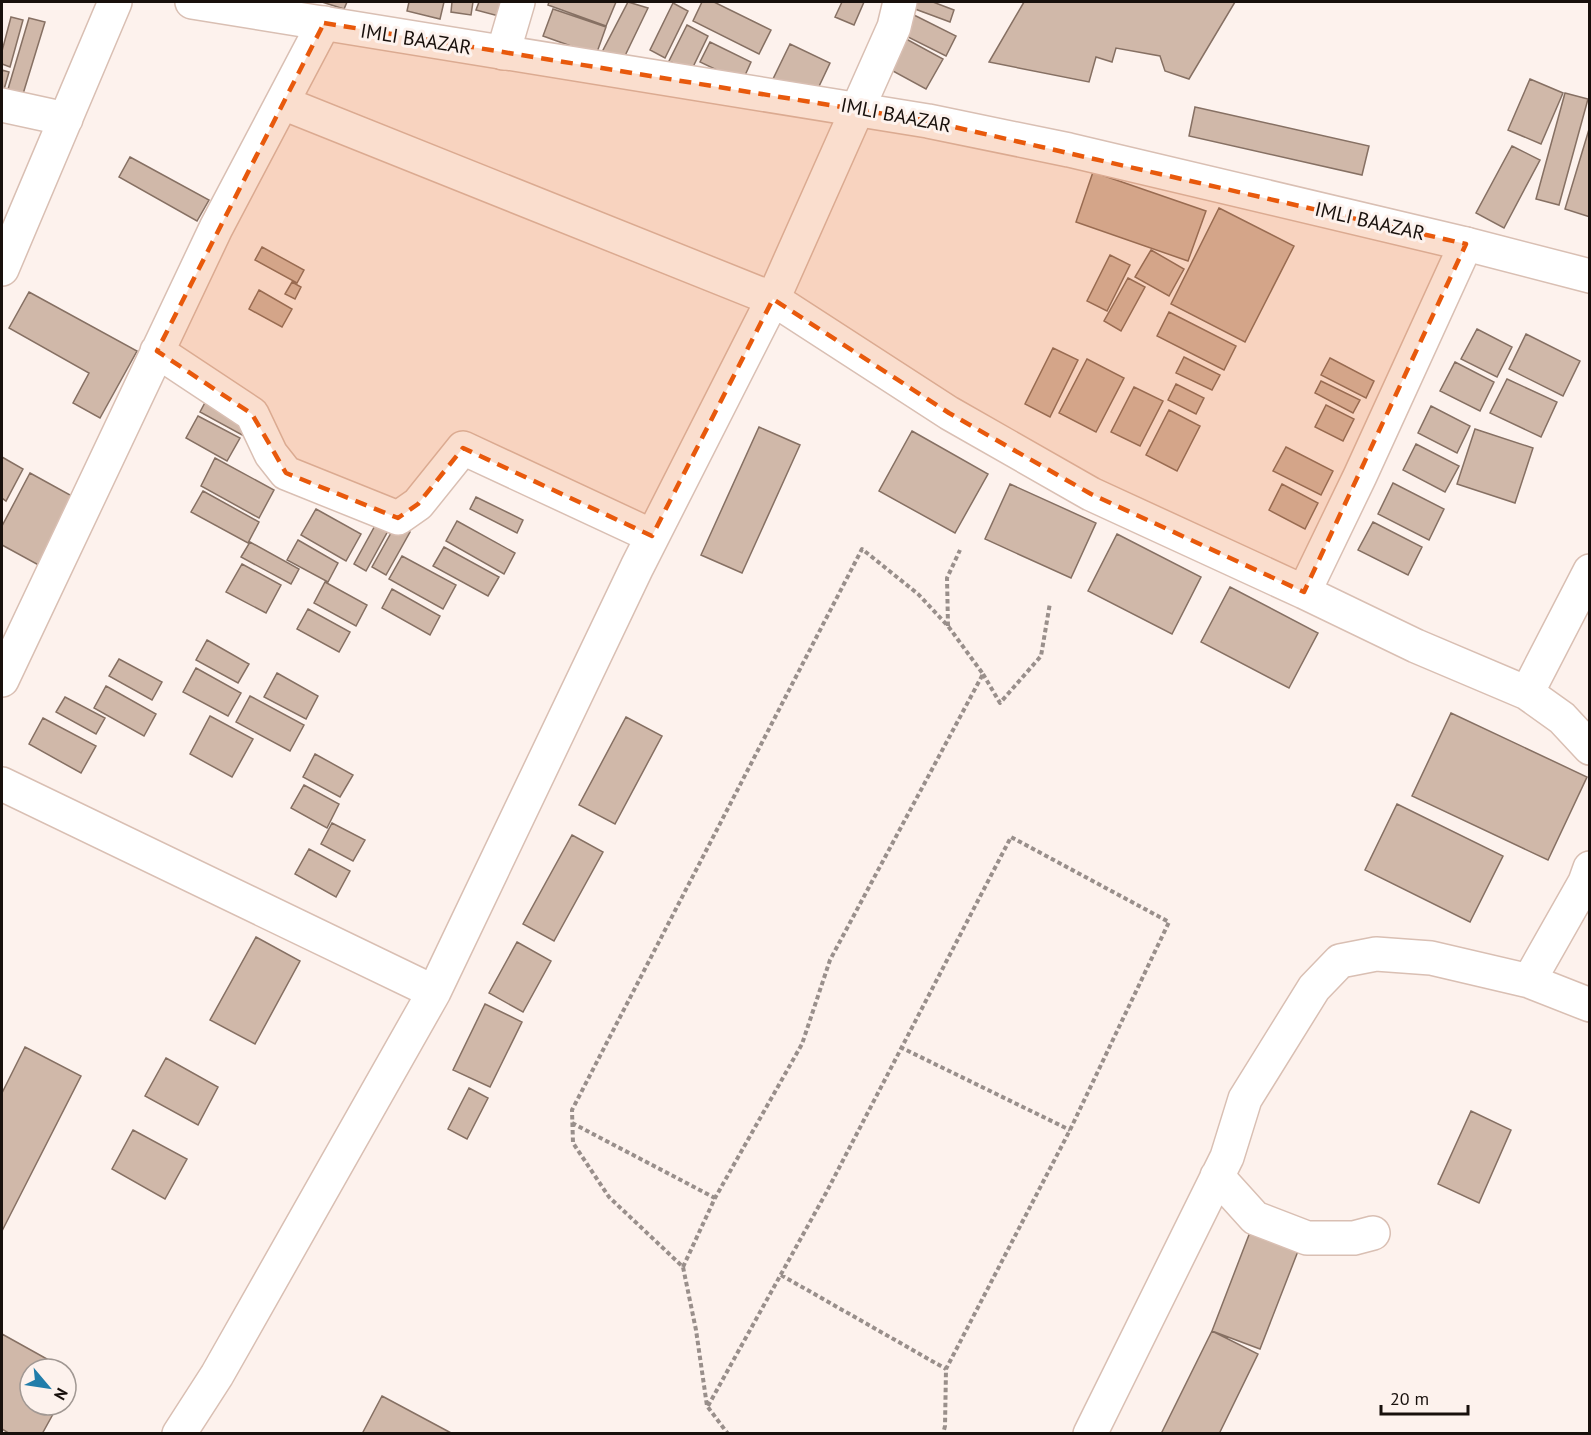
<svg xmlns="http://www.w3.org/2000/svg" width="1591" height="1435" viewBox="0 0 1591 1435" font-family="'PT Sans',sans-serif">
<style>
.building{fill:#d0b8a9;stroke:#867063;stroke-width:1.5}
.lines{fill:none;stroke-linecap:round;stroke-linejoin:round}
.minor-casing{stroke:#d9bfb3;stroke-width:36}
.secondary-casing{stroke:#d9bfb3;stroke-width:36}
.path{stroke:#998f8b;stroke-width:4;stroke-dasharray:4.5 3;stroke-linecap:butt}
.minor{stroke:#fff;stroke-width:33}
.secondary{stroke:#fff;stroke-width:33}
.marked{fill:#e8590c;fill-opacity:0.2;stroke:#e8590c;stroke-width:4.5;stroke-dasharray:12 8;stroke-linejoin:round}
.labels{text-anchor:middle;stroke-width:6;stroke-linejoin:round;paint-order:stroke}
.street-label{font-size:20px;fill:#18100c;stroke:#fdf2ed}
</style>
<rect width="100%" height="100%" fill="#fdf2ed"/>
<!-- building -->
<path class="building" d="M 322,2 L 347,2 L 344,9 Z
M 409,2 L 444,2 L 440,19 L 407,11 Z
M 452,2 L 473,2 L 471,15 L 451,12 Z
M 479,2 L 515,2 L 510,19 L 476,10 Z
M 549,2 L 616,2 L 606,26 L 548,5 Z
M 628,2 L 648,8 L 621,64 L 601,54 Z
M 702,2 L 714,2 L 771,30 L 759,54 L 693,21 Z
M 842,2 L 864,2 L 854,25 L 835,17 Z
M 909,2 L 933,2 L 954,10 L 950,22 L 907,6 Z
M 1024,2 L 1235,2 L 1189,79 L 1165,71 L 1160,56 L 1116,48 L 1112,62 L 1096,57 L 1089,82 L 989,62 Z
M 673,3 L 688,11 L 665,58 L 650,50 Z
M 553,9 L 606,27 L 596,55 L 543,36 Z
M 908,12 L 956,36 L 946,56 L 898,32 Z
M 11,17 L 23,20 L 10,67 L 2,64 L 2,51 Z
M 29,18 L 45,22 L 23,94 L 8,89 Z
M 687,25 L 708,36 L 691,71 L 669,61 Z
M 897,34 L 943,59 L 926,89 L 880,64 Z
M 710,42 L 751,62 L 742,82 L 700,62 Z
M 790,44 L 830,63 L 813,99 L 773,79 Z
M 2,70 L 9,72 L 3,93 L 2,93 Z
M 1530,79 L 1563,93 L 1541,144 L 1508,130 Z
M 1565,93 L 1588,99 L 1559,205 L 1536,199 Z
M 1195,107 L 1369,146 L 1362,175 L 1189,136 Z
M 1590,126 L 1590,217 L 1565,209 Z
M 1512,146 L 1540,160 L 1504,228 L 1476,213 Z
M 130,157 L 209,200 L 197,221 L 119,177 Z
M 1093,172 L 1206,211 L 1188,261 L 1076,222 Z
M 1219,208 L 1294,246 L 1245,342 L 1171,304 Z
M 262,247 L 304,270 L 297,283 L 255,260 Z
M 1151,250 L 1184,269 L 1169,296 L 1135,277 Z
M 1110,255 L 1130,265 L 1107,311 L 1087,301 Z
M 1128,278 L 1145,287 L 1121,331 L 1104,321 Z
M 292,282 L 301,287 L 295,299 L 285,294 Z
M 259,290 L 292,309 L 282,327 L 249,309 Z
M 29,292 L 137,351 L 100,418 L 73,403 L 89,373 L 9,328 Z
M 1169,312 L 1236,346 L 1224,370 L 1157,336 Z
M 1477,329 L 1512,347 L 1497,377 L 1461,359 Z
M 1526,334 L 1580,361 L 1563,396 L 1509,369 Z
M 1053,348 L 1078,360 L 1050,417 L 1025,404 Z
M 1184,357 L 1220,375 L 1212,390 L 1176,373 Z
M 1330,358 L 1374,381 L 1366,398 L 1321,375 Z
M 1087,359 L 1124,378 L 1096,432 L 1059,413 Z
M 1455,362 L 1494,382 L 1480,411 L 1440,391 Z
M 1507,379 L 1557,402 L 1541,437 L 1490,413 Z
M 1321,381 L 1360,400 L 1353,413 L 1315,393 Z
M 1176,384 L 1204,398 L 1196,414 L 1168,400 Z
M 1134,387 L 1163,401 L 1140,446 L 1111,432 Z
M 208,397 L 252,421 L 244,436 L 200,412 Z
M 1326,405 L 1354,419 L 1343,441 L 1315,427 Z
M 1431,406 L 1470,426 L 1457,453 L 1418,433 Z
M 1169,410 L 1200,426 L 1177,471 L 1146,455 Z
M 198,416 L 240,438 L 227,461 L 186,438 Z
M 759,427 L 800,445 L 742,573 L 701,555 Z
M 1475,429 L 1533,448 L 1515,503 L 1457,484 Z
M 912,431 L 988,474 L 955,533 L 879,491 Z
M 1416,444 L 1459,466 L 1445,492 L 1403,470 Z
M 1286,447 L 1333,471 L 1321,495 L 1273,471 Z
M 2,457 L 23,469 L 6,501 L 2,498 Z
M 215,458 L 274,490 L 259,518 L 201,486 Z
M 30,473 L 81,501 L 44,568 L 2,545 L 2,526 Z
M 1393,483 L 1444,509 L 1429,540 L 1378,514 Z
M 1010,484 L 1096,523 L 1071,578 L 985,539 Z
M 1282,484 L 1318,503 L 1305,529 L 1269,510 Z
M 203,491 L 259,522 L 248,543 L 191,512 Z
M 476,497 L 523,520 L 517,533 L 470,509 Z
M 316,509 L 361,534 L 346,561 L 301,535 Z
M 457,521 L 515,553 L 504,574 L 446,541 Z
M 377,522 L 389,529 L 366,571 L 354,564 Z
M 1373,522 L 1422,547 L 1408,575 L 1358,550 Z
M 396,524 L 410,532 L 386,575 L 372,567 Z
M 1117,534 L 1201,577 L 1172,634 L 1088,591 Z
M 298,540 L 338,563 L 328,582 L 287,560 Z
M 250,542 L 299,569 L 291,584 L 241,557 Z
M 444,547 L 499,577 L 488,596 L 433,566 Z
M 402,556 L 456,585 L 443,609 L 389,579 Z
M 242,564 L 281,585 L 266,613 L 226,592 Z
M 325,582 L 367,605 L 356,626 L 314,603 Z
M 1230,587 L 1318,633 L 1289,688 L 1201,642 Z
M 392,589 L 440,616 L 430,635 L 382,608 Z
M 308,609 L 350,632 L 339,652 L 297,629 Z
M 207,640 L 249,664 L 238,683 L 196,660 Z
M 119,659 L 162,682 L 152,700 L 109,676 Z
M 196,668 L 241,693 L 228,716 L 183,692 Z
M 277,673 L 318,696 L 306,719 L 264,697 Z
M 106,686 L 156,714 L 144,736 L 94,708 Z
M 250,696 L 304,725 L 290,751 L 236,722 Z
M 65,697 L 105,718 L 96,734 L 56,712 Z
M 1451,713 L 1587,777 L 1548,860 L 1412,796 Z
M 210,716 L 253,739 L 232,777 L 190,754 Z
M 626,717 L 662,736 L 615,824 L 579,805 Z
M 43,718 L 96,746 L 81,773 L 29,744 Z
M 315,754 L 353,775 L 340,797 L 303,777 Z
M 304,785 L 339,804 L 327,828 L 291,808 Z
M 1397,804 L 1503,856 L 1470,922 L 1365,870 Z
M 332,823 L 365,840 L 353,861 L 321,844 Z
M 572,835 L 603,852 L 554,941 L 523,924 Z
M 309,849 L 350,871 L 336,897 L 295,874 Z
M 256,937 L 300,961 L 255,1044 L 210,1020 Z
M 517,942 L 551,961 L 523,1012 L 489,993 Z
M 485,1004 L 522,1022 L 490,1087 L 453,1070 Z
M 25,1047 L 81,1076 L 2,1231 L 2,1093 Z
M 166,1058 L 218,1087 L 198,1125 L 145,1096 Z
M 469,1088 L 488,1098 L 467,1139 L 448,1129 Z
M 1471,1111 L 1511,1130 L 1479,1203 L 1438,1184 Z
M 133,1130 L 187,1159 L 165,1199 L 112,1169 Z
M 1252,1227 L 1300,1246 L 1260,1349 L 1212,1331 Z
M 1212,1331 L 1258,1354 L 1219,1434 L 1161,1434 Z
M 2,1334 L 65,1369 L 30,1369 L 30,1405 L 58,1405 L 42,1434 L 10,1434 L 2,1429 Z
M 382,1396 L 453,1434 L 362,1434 Z"/>
<g class="lines">
<!-- minor casing -->
<g class="minor-casing">
<path id="minor" d="M 503,53 L 518,2
M 283,103 L 773,299 L 949,413 L 1091,494 L 1304,592
M 2,105 L 66,119
M 1466,244 L 1360,476 L 1304,592 L 1416,646 L 1527,693 L 1562,718 L 1590,748
M 2,269 L 115,2
M 157,351 L 252,414 L 271,454 L 286,473 L 398,518 L 418,504 L 463,448 L 652,536
M 2,680 L 216,228 L 324,23
M 1527,693 L 1590,571
M 2,784 L 434,992
M 1529,981 L 1585,882 L 1590,868
M 1217,1176 L 1255,1218 L 1307,1238 L 1354,1238 L 1373,1233
M 179,1434 L 217,1375 L 434,992 L 637,567 L 773,299 L 894,27 L 900,2
M 1090,1434 L 1227,1157 L 1245,1099 L 1314,988 L 1340,961 L 1376,954 L 1431,958 L 1529,981 L 1590,1005"/>
</g>
<!-- secondary casing -->
<g class="secondary-casing">
<path id="secondary" d="M 192,2 L 928,121 L 1069,150 L 1466,244 L 1590,276"/>
</g>
<!-- path -->
<path class="path" d="M 948,626 L 947,578 L 960,550
M 983,674 L 1000,703 L 1041,656 L 1050,603
M 900,1047 L 1070,1130
M 572,1123 L 715,1198
M 683,1267 L 715,1198 L 802,1044 L 830,960 L 983,674 L 948,626 L 918,594 L 862,549 L 572,1110 L 573,1143 L 609,1197 L 683,1267 L 696,1330 L 707,1406 L 728,1434
M 781,1275 L 946,1369
M 708,1406 L 826,1193 L 1011,837 L 1169,922 L 1070,1130 L 946,1369 L 945,1426 L 943,1434"/>
<!-- minor -->
<use href="#minor" class="minor"/>
<!-- secondary -->
<use href="#secondary" class="secondary"/>
</g>
<!-- marked area -->
<path class="marked" d="M 324,23 L 928,121 L 1466,244 L 1304,592 L 1091,494 L 949,413 L 773,299 L 652,536 L 463,448 L 418,504 L 398,518 L 286,473 L 252,414 L 157,351 Z"/>
<g class="labels">
<!-- street labels -->
<g class="street-label">
<text transform="translate(416 39) rotate(9)" y="7">IMLI BAAZAR</text>
<text transform="translate(896 115) rotate(11)" y="7">IMLI BAAZAR</text>
<text transform="translate(1370 221) rotate(13)" y="7">IMLI BAAZAR</text>
</g>
</g>
<!-- border -->
<rect width="1591" height="1435" fill="none" stroke="#18100c" stroke-width="6"/>
<!-- north arrow -->
<g transform="translate(48 1387) rotate(119)"><circle r="28" fill="#fdf2ed" stroke="#a19893" stroke-width="1.5"/>
<path d="M0-4.5L10 22L0 15L-10 22Z" fill="#217daa"/>
<text y="-9" font-size="16" font-weight="bold" text-anchor="middle" fill="#18100c">N</text>
</g>
<!-- scale -->
<path d="M1381 1405v9h87v-9" fill="none" stroke="#18100c" stroke-width="3"/>
<text x="1390" y="1405" font-size="18" fill="#18100c" stroke="#fdf2ed" stroke-width="4.5" paint-order="stroke">20 m</text>
</svg>
